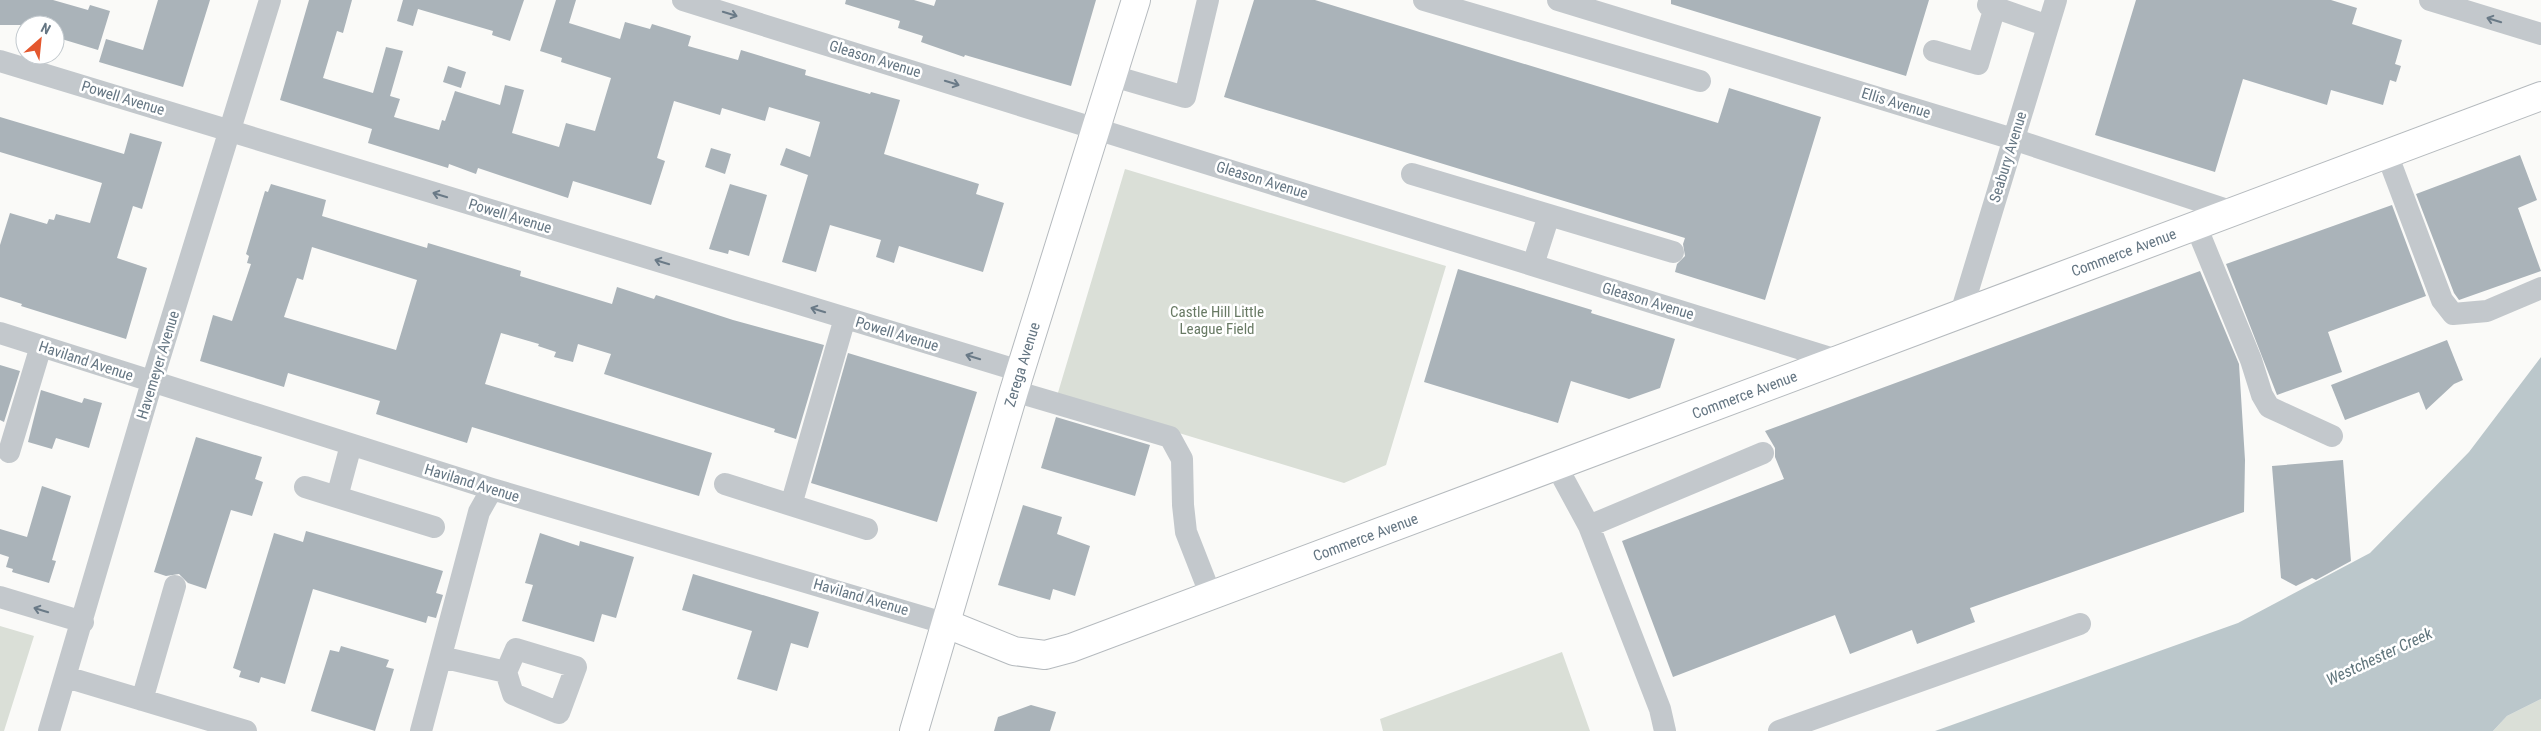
<svg xmlns="http://www.w3.org/2000/svg" width="2541" height="731" viewBox="0 0 2541 731" font-family="'Roboto Condensed',sans-serif">
<style>
.green{fill:#dadfd7}
.water{fill:#bbc7cb}
.building{fill:#aab3b9;fill-rule:evenodd}
.lines{fill:none;stroke-linecap:round;stroke-linejoin:round}
.major-casing{stroke:#b5babe;stroke-width:30}
.minor{stroke:#c3c8cc;stroke-width:22}
.major{stroke:#fff;stroke-width:28}
.oneway{stroke:#6a7a87}
.labels{text-anchor:middle;stroke-width:5;stroke-linejoin:round;paint-order:stroke}
.street-label{font-size:15px;fill:#657683;stroke:#fff}
.park-label{font-size:15px;fill:#687a64;stroke:#fff}
.water-label{font-size:16px;font-style:italic;fill:#60757c;stroke:#fff}
</style>
<rect width="100%" height="100%" fill="#fafaf8"/>
<!-- green -->
<path class="green" d="M 1125,169 L 1446,266 L 1386,465 L 1344,483 L 1057,396 Z
M 0,626 L 34,636 L 4,731 L 0,731 Z
M 1562,652 L 1590,731 L 1383,731 L 1380,719 Z
M 2541,699 L 2541,731 L 2493,731 L 2507,716 Z"/>
<!-- water -->
<path class="water" d="M 2541,357 L 2541,699 L 2507,716 L 2493,731 L 1935,731 L 2238,623 L 2370,553 L 2469,452 Z"/>
<!-- building -->
<path class="building" d="M 0,0 L 53,0 L 88,10 L 90,5 L 110,11 L 98,50 L 55,37 L 55,25 L 0,25 Z
M 158,0 L 210,0 L 183,87 L 99,62 L 106,39 L 143,50 Z
M 309,0 L 352,0 L 343,33 L 337,31 L 323,78 L 373,93 L 386,47 L 403,51 L 390,96 L 400,99 L 394,117 L 439,130 L 442,120 L 445,121 L 455,91 L 500,105 L 505,85 L 524,90 L 512,133 L 559,147 L 566,123 L 595,131 L 611,78 L 561,62 L 562,58 L 540,51 L 556,0 L 576,0 L 569,23 L 620,39 L 625,22 L 650,29 L 652,24 L 691,36 L 688,46 L 738,60 L 741,50 L 806,70 L 805,75 L 870,94 L 871,92 L 900,100 L 884,154 L 979,184 L 976,194 L 1004,203 L 983,272 L 899,246 L 894,263 L 876,257 L 881,240 L 830,225 L 816,272 L 782,262 L 808,175 L 780,165 L 786,148 L 810,157 L 820,122 L 769,107 L 765,121 L 722,108 L 720,115 L 674,101 L 657,158 L 665,161 L 651,205 L 573,181 L 568,198 L 478,168 L 476,174 L 449,164 L 448,168 L 368,143 L 372,129 L 280,100 Z
M 403,0 L 524,0 L 510,41 L 492,35 L 493,31 L 418,9 L 413,26 L 397,21 Z
M 846,0 L 914,0 L 934,6 L 936,0 L 1096,0 L 1071,86 L 965,55 L 964,57 L 921,42 L 923,36 L 898,28 L 900,21 L 845,4 Z
M 1254,0 L 1315,0 L 1718,123 L 1729,88 L 1821,117 L 1765,300 L 1675,272 L 1677,264 L 1685,256 L 1683,244 L 1685,238 L 1224,97 Z
M 1671,0 L 1929,0 L 1906,76 L 1671,4 Z
M 2136,0 L 2331,0 L 2357,8 L 2352,24 L 2402,40 L 2395,64 L 2401,66 L 2396,82 L 2390,80 L 2383,105 L 2331,90 L 2327,105 L 2243,79 L 2215,172 L 2095,135 Z
M 448,66 L 466,72 L 461,88 L 443,82 Z
M 0,117 L 124,154 L 130,133 L 162,142 L 142,209 L 133,206 L 117,258 L 147,268 L 126,339 L 21,306 L 22,304 L 0,297 L 0,245 L 10,213 L 47,224 L 49,219 L 54,220 L 56,214 L 90,223 L 102,183 L 0,152 Z
M 711,148 L 731,154 L 725,174 L 705,167 Z
M 2520,155 L 2537,200 L 2518,208 L 2541,271 L 2459,300 L 2454,293 L 2416,194 Z
M 271,184 L 326,200 L 322,216 L 427,248 L 428,243 L 521,271 L 520,276 L 612,304 L 617,287 L 654,299 L 656,295 L 733,320 L 824,345 L 796,439 L 774,432 L 775,429 L 604,374 L 611,354 L 578,344 L 573,362 L 554,357 L 556,352 L 538,346 L 539,344 L 501,333 L 485,384 L 712,453 L 699,496 L 472,427 L 467,443 L 376,414 L 380,401 L 288,373 L 284,387 L 200,361 L 213,315 L 232,321 L 251,264 L 247,263 L 249,256 L 246,254 L 265,191 L 268,192 ZM 312,247 L 417,280 L 396,350 L 284,317 L 297,278 L 303,280 Z
M 730,184 L 767,195 L 749,256 L 729,250 L 728,254 L 709,249 Z
M 2392,205 L 2426,296 L 2328,332 L 2342,372 L 2277,395 L 2226,264 Z
M 1458,269 L 1592,310 L 1591,313 L 1675,339 L 1660,388 L 1629,399 L 1571,381 L 1558,423 L 1424,382 Z
M 2200,271 L 2239,364 L 2245,460 L 2244,512 L 1970,608 L 1975,622 L 1917,644 L 1912,630 L 1850,654 L 1835,615 L 1673,677 L 1622,541 L 1784,479 L 1775,457 L 1775,448 L 1765,431 Z
M 2447,340 L 2463,380 L 2454,384 L 2426,410 L 2419,392 L 2345,420 L 2331,385 Z
M 848,353 L 977,392 L 937,522 L 811,483 Z
M 0,365 L 20,371 L 4,422 L 0,420 Z
M 41,390 L 82,403 L 84,398 L 102,403 L 89,448 L 56,438 L 52,449 L 28,442 Z
M 1056,417 L 1150,445 L 1135,496 L 1041,468 Z
M 196,437 L 262,457 L 255,479 L 263,482 L 252,516 L 231,510 L 206,589 L 188,583 L 179,574 L 166,576 L 154,572 Z
M 2343,460 L 2351,561 L 2316,580 L 2312,578 L 2296,586 L 2281,578 L 2272,466 Z
M 42,486 L 71,496 L 52,560 L 56,561 L 49,583 L 12,572 L 13,569 L 6,567 L 9,557 L 0,554 L 0,529 L 27,537 Z
M 1023,505 L 1062,517 L 1057,534 L 1090,546 L 1075,596 L 1053,589 L 1050,600 L 998,585 Z
M 306,531 L 443,571 L 436,593 L 443,595 L 436,618 L 428,616 L 426,623 L 313,589 L 285,684 L 261,677 L 259,683 L 239,677 L 241,671 L 233,668 L 274,533 L 303,542 Z
M 540,533 L 579,546 L 580,541 L 634,557 L 616,618 L 602,614 L 594,642 L 522,621 L 533,585 L 525,583 Z
M 693,574 L 819,612 L 808,648 L 791,643 L 777,691 L 737,679 L 752,631 L 682,610 Z
M 341,646 L 389,660 L 386,667 L 394,669 L 375,731 L 311,711 L 330,650 L 339,652 Z
M 1031,705 L 1056,712 L 1050,731 L 994,731 L 998,717 Z"/>
<g class="lines">
<!-- major casing -->
<g class="major-casing">
<g id="major">
<path id="s1" d="M 947,624 L 1014,651 L 1045,655 L 1071,648 L 2541,96"/>
<path id="s2" d="M 914,731 L 1014,391 L 1136,0"/>
</g>
</g>
<!-- minor -->
<path class="minor" d="M 683,0 L 1840,361
M 1424,0 L 1700,81
M 1558,0 L 2013,139 L 2233,212
M 1990,0 L 1988,5 L 2048,26
M 2430,0 L 2541,34
M 1934,51 L 1978,64 L 1995,7
M 0,61 L 1020,371
M 1113,76 L 1185,97 L 1208,0
M 2387,154 L 2442,300 L 2453,314 L 2487,311 L 2541,288
M 1412,174 L 1673,252
M 2196,226 L 2251,360 L 2262,395 L 2269,407 L 2332,436
M 1533,265 L 1549,215
M 1961,313 L 2056,0
M 845,318 L 791,505 L 867,529
M 0,333 L 492,489 L 947,624
M 1014,391 L 1170,437 L 1182,459 L 1183,505 L 1186,532 L 1211,596
M 351,445 L 337,497 L 434,527
M 9,452 L 41,346
M 1557,467 L 1589,526 L 1660,709 L 1665,731
M 725,484 L 791,505
M 305,487 L 337,497
M 1589,526 L 1763,453
M 0,597 L 83,622
M 441,657 L 506,672 L 516,649 L 576,667 L 559,713 L 513,694 L 506,672
M 66,677 L 246,731
M 142,700 L 175,586
M 49,731 L 152,382 L 270,0
M 421,731 L 479,512 L 492,489
M 1779,731 L 2080,624"/>
<!-- major -->
<use href="#major" class="major"/>
</g>
<!-- one-way arrows -->
<defs><path id="oneway-shaft" d="M-6 0H5M1.5-3L5.5 0L1.5 3" fill="none" stroke-width="1.6" stroke-linecap="round" stroke-linejoin="round" transform="scale(1.25)"/></defs>
<g class="oneway">
<use href="#oneway-shaft" transform="translate(730 14) rotate(17)"/>
<use href="#oneway-shaft" transform="translate(2494 20) rotate(-163)"/>
<use href="#oneway-shaft" transform="translate(952 83) rotate(17)"/>
<use href="#oneway-shaft" transform="translate(440 195) rotate(-163)"/>
<use href="#oneway-shaft" transform="translate(662 262) rotate(-163)"/>
<use href="#oneway-shaft" transform="translate(818 310) rotate(-163)"/>
<use href="#oneway-shaft" transform="translate(973 357) rotate(-163)"/>
<use href="#oneway-shaft" transform="translate(41 610) rotate(-163)"/>
</g>
<g class="labels">
<!-- street labels -->
<g class="street-label">
<text transform="translate(875 59) rotate(17)" y="5">Gleason Avenue</text>
<text transform="translate(123 98) rotate(17)" y="5">Powell Avenue</text>
<text transform="translate(1896 103) rotate(17)" y="5">Ellis Avenue</text>
<text transform="translate(2008 157) rotate(-73)" y="5">Seabury Avenue</text>
<text transform="translate(1262 180) rotate(17)" y="5">Gleason Avenue</text>
<text transform="translate(510 216) rotate(17)" y="5">Powell Avenue</text>
<text dy="5" stroke="none"><textPath href="#s1" startOffset="1255">Commerce Avenue</textPath></text>
<text transform="translate(1648 301) rotate(17)" y="5">Gleason Avenue</text>
<text transform="translate(897 334) rotate(17)" y="5">Powell Avenue</text>
<text transform="translate(86 361) rotate(18)" y="5">Haviland Avenue</text>
<text transform="translate(158 365) rotate(-73)" y="5">Havemeyer Avenue</text>
<text dy="5" stroke="none"><textPath href="#s2" startOffset="382">Zerega Avenue</textPath></text>
<text dy="5" stroke="none"><textPath href="#s1" startOffset="850">Commerce Avenue</textPath></text>
<text transform="translate(472 483) rotate(17)" y="5">Haviland Avenue</text>
<text dy="5" stroke="none"><textPath href="#s1" startOffset="445">Commerce Avenue</textPath></text>
<text transform="translate(861 597) rotate(16)" y="5">Haviland Avenue</text>
</g>
<!-- park labels -->
<g class="park-label">
<text x="1217" y="317">Castle Hill Little<tspan x="1217" dy="17">League Field</tspan></text>
</g>
<!-- water labels -->
<g class="water-label">
<text transform="translate(2379 656) rotate(-25)" y="6">Westchester Creek</text>
</g>
</g>
<!-- north arrow -->
<g transform="translate(40 40) rotate(27)"><circle r="24" fill="#ffffff" stroke="#c1c8cd"/>
<path d="M0-4L9 19L0 12L-9 19Z" fill="#e4572e"/>
<text y="-8" font-size="14" font-weight="bold" text-anchor="middle" fill="#657683">N</text>
</g>
</svg>
